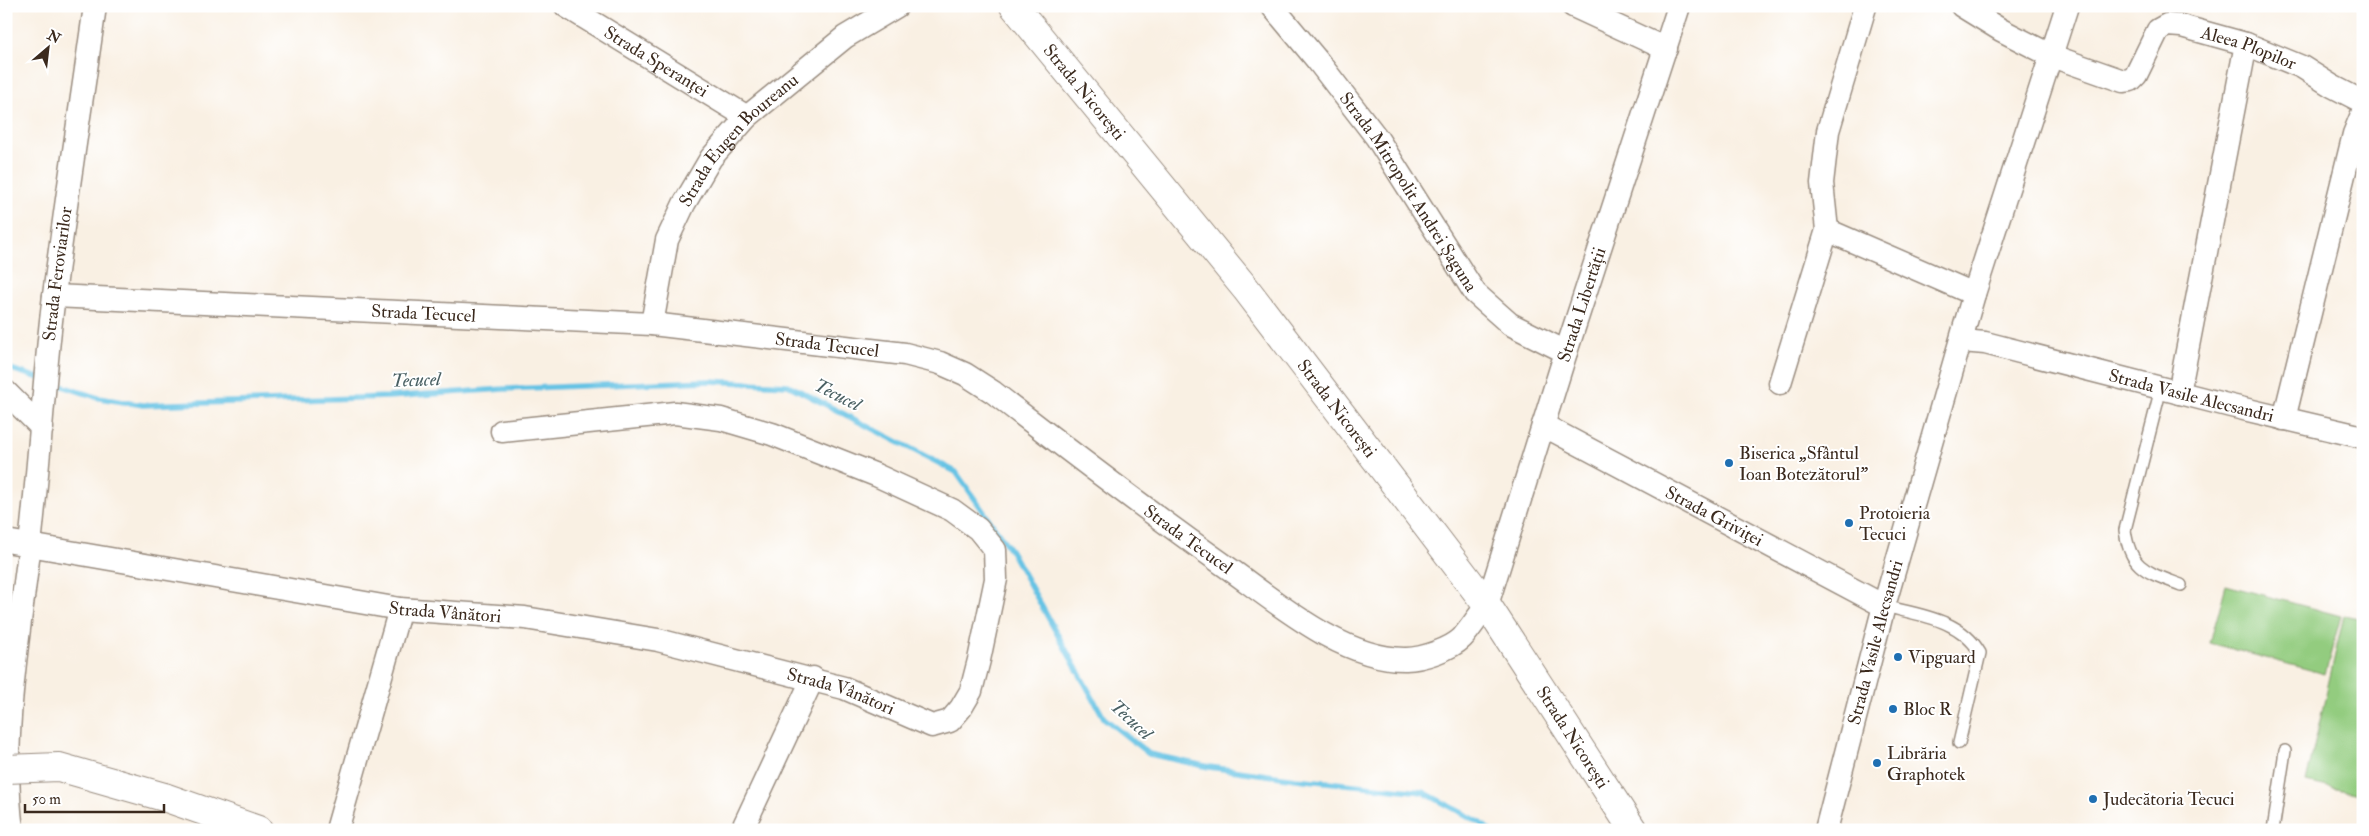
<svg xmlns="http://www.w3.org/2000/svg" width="2369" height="836" viewBox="0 0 2369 836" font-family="'IM FELL Double Pica',serif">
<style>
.park{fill:#93cc7f;stroke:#677b4e}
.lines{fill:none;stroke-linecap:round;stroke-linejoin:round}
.stream{stroke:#66c3e4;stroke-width:5.5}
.lane-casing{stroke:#9a8d80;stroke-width:14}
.street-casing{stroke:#9a8d80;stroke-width:25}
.secondary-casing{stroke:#9a8d80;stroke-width:30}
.lane{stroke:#fff;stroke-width:11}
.street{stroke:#fff;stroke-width:22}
.secondary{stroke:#fff;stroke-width:28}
.secondary-bridge-casing{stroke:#9a8d80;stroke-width:30;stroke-linecap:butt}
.secondary-bridge{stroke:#fff;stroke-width:28}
.poi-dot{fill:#1f6fb2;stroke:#fff;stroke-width:2}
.labels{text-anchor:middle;stroke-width:4;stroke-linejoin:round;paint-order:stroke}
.street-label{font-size:18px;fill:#3b2a1e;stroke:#fff}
.poi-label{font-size:18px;fill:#3b2a1e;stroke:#fff;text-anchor:start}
.water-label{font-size:19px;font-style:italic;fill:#4a6063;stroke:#fff}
</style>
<rect width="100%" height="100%" fill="#fff"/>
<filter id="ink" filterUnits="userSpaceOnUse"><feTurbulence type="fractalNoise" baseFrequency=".02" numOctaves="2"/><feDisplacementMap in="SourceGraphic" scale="10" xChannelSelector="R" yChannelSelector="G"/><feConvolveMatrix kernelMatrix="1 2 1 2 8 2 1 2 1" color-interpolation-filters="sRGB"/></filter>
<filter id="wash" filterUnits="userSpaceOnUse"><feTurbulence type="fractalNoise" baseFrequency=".0096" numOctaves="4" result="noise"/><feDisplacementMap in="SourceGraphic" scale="20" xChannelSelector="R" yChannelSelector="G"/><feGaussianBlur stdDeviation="1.12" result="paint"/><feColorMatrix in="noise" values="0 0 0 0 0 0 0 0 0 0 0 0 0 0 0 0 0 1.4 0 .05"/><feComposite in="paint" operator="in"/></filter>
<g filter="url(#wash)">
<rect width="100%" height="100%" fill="#f9f0e3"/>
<!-- park -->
<path class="park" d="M 2226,585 L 2341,616 L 2325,674 L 2210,643 Z
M 2344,615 L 2363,619 L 2363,795 L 2306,782 Z"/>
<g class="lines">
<!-- stream -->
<path class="stream" d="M 6,362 L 11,369 L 39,378
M 50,382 L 99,398 L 143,405 L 388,397 L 504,389 L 709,381 L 788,385 L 956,472 L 1011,551 L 1104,718 L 1149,754 L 1209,767 L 1296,779 L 1423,792 L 1481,823 L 1489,830"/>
</g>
</g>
<g filter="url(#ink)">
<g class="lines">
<!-- lane casing -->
<g class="lane-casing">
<path id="lane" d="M 2161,388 L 2125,530 C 2130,569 2147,572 2181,585
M 1884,606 C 1919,615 1961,619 1980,653 L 1959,743
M 2273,830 L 2285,751"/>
</g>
<!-- street casing -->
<g class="street-casing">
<g id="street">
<path id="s1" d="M 566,6 L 747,117"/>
<path id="s2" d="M 1272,6 L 1317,60 L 1377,138 L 1475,293 L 1510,324 L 1566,352"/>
<path d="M 1573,6 L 1666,49"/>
<path id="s3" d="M 1962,6 L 2001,30 L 2052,56 L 2123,81 L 2131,80 L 2136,75 L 2158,30 L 2167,25 L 2181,26 L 2246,44 L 2302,67 L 2332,86 L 2363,102"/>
<path d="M 1827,230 L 1974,294"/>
<path id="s4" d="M 54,296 L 652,324 L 905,354 L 940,363 L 965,374 L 993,392 C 1069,451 1145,509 1224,565 C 1274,600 1342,660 1406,659 C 1422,659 1451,649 1462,638 C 1471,628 1479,615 1487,605 L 1566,352 L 1679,6"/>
<path id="s5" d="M 652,324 L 667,240 L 684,204 L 711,158 L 747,117 L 845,37 L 897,6"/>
<path id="s6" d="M 1962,341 L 1985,343 L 2231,406 L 2363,437"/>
<path d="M 1780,383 L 1827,230 L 1822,183 L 1828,131 L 1865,7"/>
<path d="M 6,392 L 42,428"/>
<path d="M 2179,393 L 2246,44"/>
<path d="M 2284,419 L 2354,134 L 2363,112"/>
<path id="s7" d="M 1543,425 L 1884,606"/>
<path id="s8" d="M 6,541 L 400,609 L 525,618 L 658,640 L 844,688 L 932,726 L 950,721 L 961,708 L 971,691 L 979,660 L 996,579 L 995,550 L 978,529 L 952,510 L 876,475 L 772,434 L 721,419 L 675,413 L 502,431"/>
<path id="s9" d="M 12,830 C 0,740 19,634 30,544 C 39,467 43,389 52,312 C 64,210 81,108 95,6"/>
<path d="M 337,830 L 400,609"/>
<path d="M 742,830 L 813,678"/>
<path id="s10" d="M 1826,830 L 1884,606 L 1974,294 L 2067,6"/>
</g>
</g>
<!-- secondary casing -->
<g class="secondary-casing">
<g id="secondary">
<path id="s11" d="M 1014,6 L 1246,289 L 1487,605 L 1633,830"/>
<path d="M 164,797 L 258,830"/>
</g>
</g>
<!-- lane -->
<use href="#lane" class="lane"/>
<!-- street -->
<use href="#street" class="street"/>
<!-- secondary -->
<use href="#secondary" class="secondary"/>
<!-- secondary-bridge casing -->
<g class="secondary-bridge-casing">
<path id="secondary-bridge" d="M 6,769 L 59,767 L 164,797"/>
</g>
<!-- secondary-bridge -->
<use href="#secondary-bridge" class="secondary-bridge"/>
</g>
</g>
<!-- markers -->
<g class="poi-dot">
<circle cx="1729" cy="463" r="5"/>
<circle cx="1849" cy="523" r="5"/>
<circle cx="1898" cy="657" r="5"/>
<circle cx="1893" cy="709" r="5"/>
<circle cx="1877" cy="763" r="5"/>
<circle cx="2093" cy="799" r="5"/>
</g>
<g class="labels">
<!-- street labels -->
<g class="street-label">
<text dy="6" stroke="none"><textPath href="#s3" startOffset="339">Aleea Plopilor</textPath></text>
<text dy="6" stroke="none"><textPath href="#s1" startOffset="106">Strada Speranței</textPath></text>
<text dy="6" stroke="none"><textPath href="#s11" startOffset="111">Strada Nicorești</textPath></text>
<text dy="6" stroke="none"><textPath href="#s5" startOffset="210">Strada Eugen Boureanu</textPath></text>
<text dy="6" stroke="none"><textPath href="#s2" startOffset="231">Strada Mitropolit Andrei Șaguna</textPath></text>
<text dy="6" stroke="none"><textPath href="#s9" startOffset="559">Strada Feroviarilor</textPath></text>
<text dy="6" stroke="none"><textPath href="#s4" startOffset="1864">Strada Libertății</textPath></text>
<text dy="6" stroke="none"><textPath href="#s4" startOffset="370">Strada Tecucel</textPath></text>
<text dy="6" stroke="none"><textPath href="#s4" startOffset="775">Strada Tecucel</textPath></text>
<text dy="6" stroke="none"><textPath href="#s6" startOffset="236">Strada Vasile Alecsandri</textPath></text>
<text dy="6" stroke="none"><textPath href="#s11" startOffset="516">Strada Nicorești</textPath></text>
<text dy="6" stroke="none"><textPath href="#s7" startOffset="194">Strada Griviței</textPath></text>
<text dy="6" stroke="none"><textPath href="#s4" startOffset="1195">Strada Tecucel</textPath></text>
<text dy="6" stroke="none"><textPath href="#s8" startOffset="445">Strada Vânători</textPath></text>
<text dy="6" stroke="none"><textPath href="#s10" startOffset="194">Strada Vasile Alecsandri</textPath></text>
<text dy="6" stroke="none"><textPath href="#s8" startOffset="850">Strada Vânători</textPath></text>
<text dy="6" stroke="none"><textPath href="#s11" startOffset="921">Strada Nicorești</textPath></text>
</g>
<!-- poi labels -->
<g class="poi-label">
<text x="1739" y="459">Biserica „Sfântul<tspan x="1739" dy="21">Ioan Botezătorul"</tspan></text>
<text x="1859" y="519">Protoieria<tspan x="1859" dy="21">Tecuci</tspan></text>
<text x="1908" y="663">Vipguard</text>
<text x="1903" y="715">Bloc R</text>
<text x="1887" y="759">Librăria<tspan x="1887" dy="21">Graphotek</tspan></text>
<text x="2103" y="805">Judecătoria Tecuci</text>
</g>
<!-- water labels -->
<g class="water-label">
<text transform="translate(416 379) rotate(-2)" y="7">Tecucel</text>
<text transform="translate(838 394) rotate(27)" y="7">Tecucel</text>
<text transform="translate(1132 719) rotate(43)" y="7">Tecucel</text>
</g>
</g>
<!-- margin -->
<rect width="2369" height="836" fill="none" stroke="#fff" stroke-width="25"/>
<!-- north arrow -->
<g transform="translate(48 48) rotate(28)" stroke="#ffffff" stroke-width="4" paint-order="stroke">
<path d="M0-4L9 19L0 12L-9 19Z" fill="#3b2a1e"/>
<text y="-8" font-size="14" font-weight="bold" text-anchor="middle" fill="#3b2a1e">N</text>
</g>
<!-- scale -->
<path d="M25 804v8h139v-8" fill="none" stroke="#3b2a1e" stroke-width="2.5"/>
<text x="32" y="804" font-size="15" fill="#3b2a1e" stroke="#ffffff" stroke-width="4" paint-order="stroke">50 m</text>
</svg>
